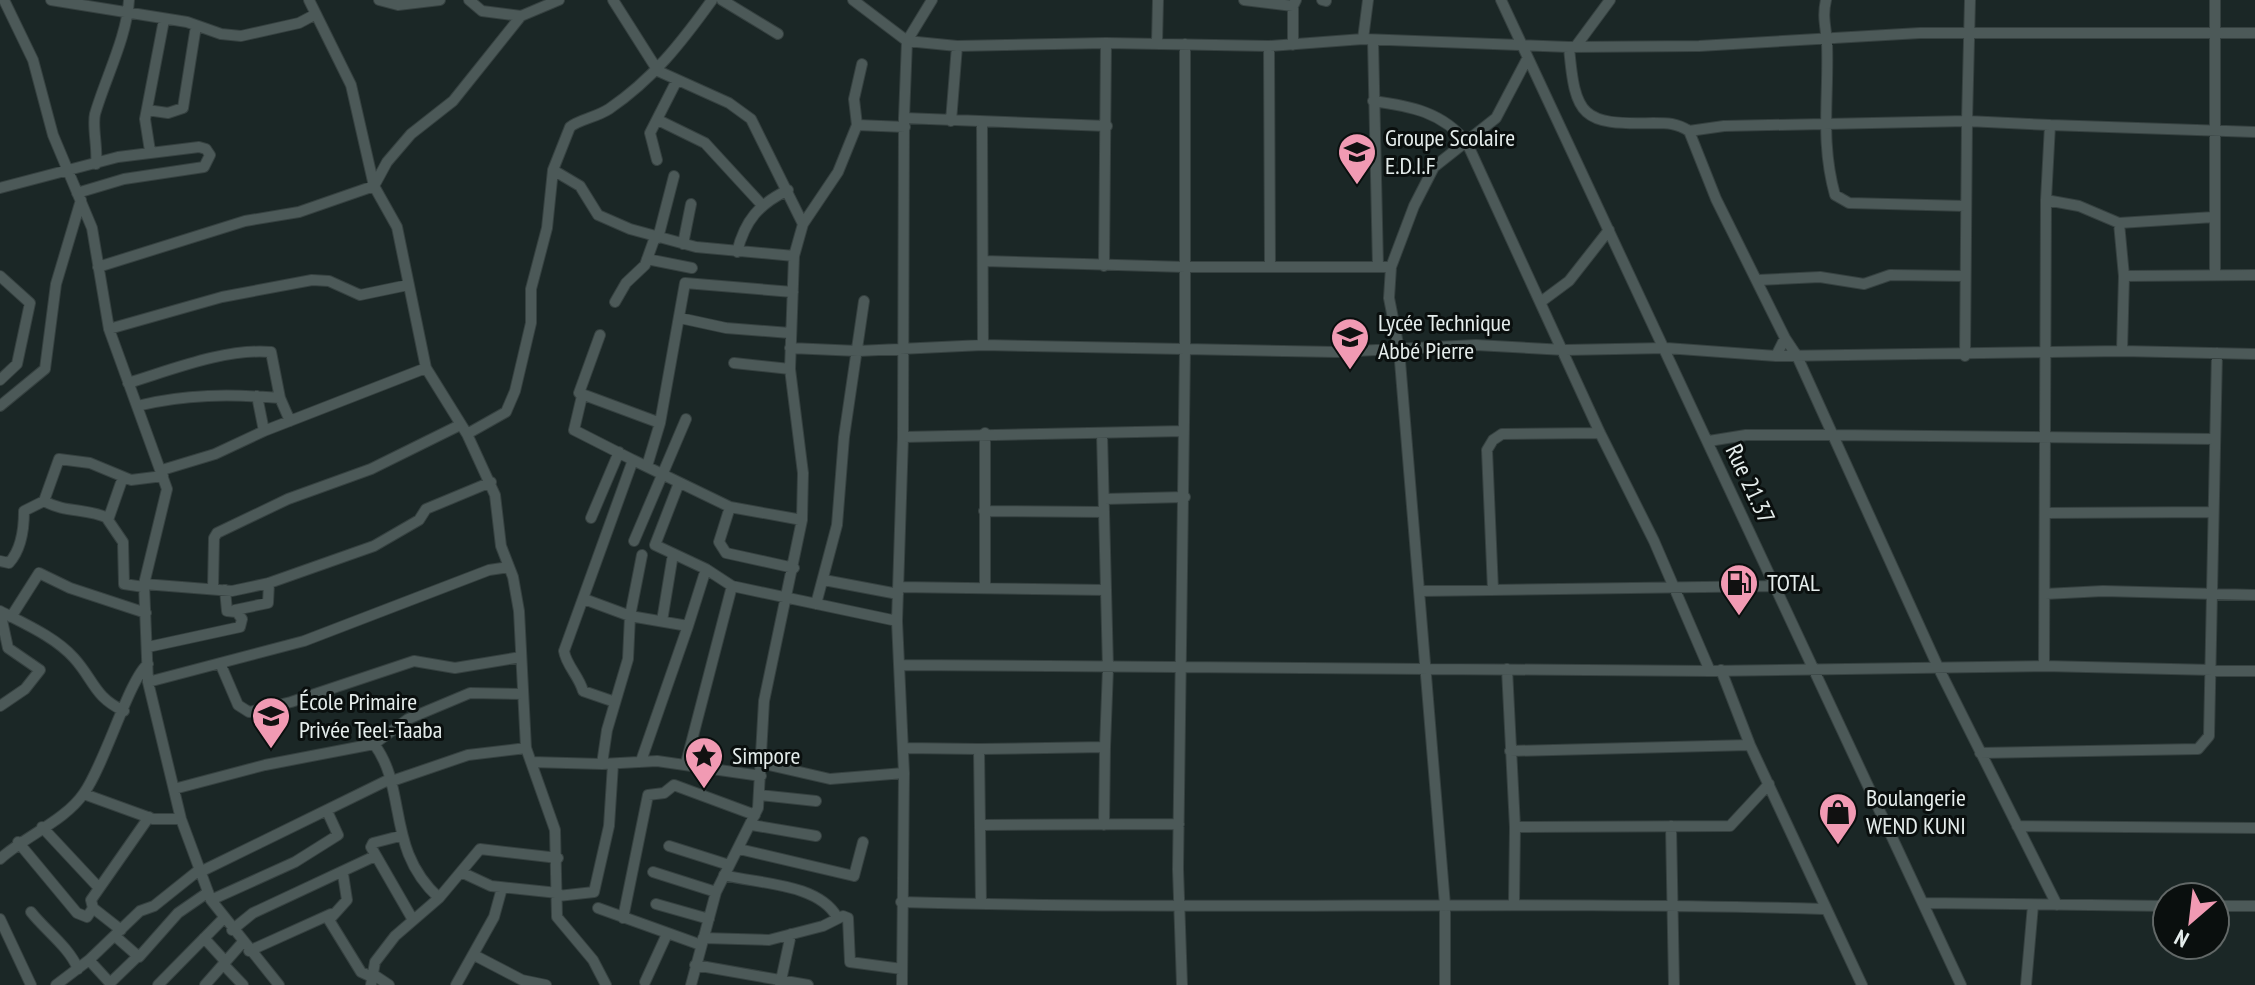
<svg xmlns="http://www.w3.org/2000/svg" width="2255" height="985" viewBox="0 0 2255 985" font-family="'PT Sans Narrow',sans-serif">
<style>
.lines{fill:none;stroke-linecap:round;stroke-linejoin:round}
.minor-casing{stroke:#364140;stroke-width:12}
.minor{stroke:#4c5958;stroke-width:10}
.labels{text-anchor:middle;stroke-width:6;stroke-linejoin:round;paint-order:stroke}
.poi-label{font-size:24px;fill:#e5edec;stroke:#0a0f0e;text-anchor:start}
.street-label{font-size:24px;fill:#e5edec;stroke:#0a0f0e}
</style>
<rect width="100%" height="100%" fill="#1b2726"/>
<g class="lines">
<!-- minor casing -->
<g class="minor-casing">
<path id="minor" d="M 4,0 L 33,60 L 53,135 L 92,228 L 109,329 L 167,489 L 144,584 L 148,682 L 181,819 L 211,900 L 279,985
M 51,0 L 187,22 L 221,34 L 241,36 L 299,23 L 316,14
M 309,0 L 351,85 L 374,186 L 397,227 L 426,368 L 467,434 L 495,495 L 501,546 L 513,577 L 519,611 L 526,748 L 555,830 L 557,917 L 593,960 L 606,985
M 379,0 L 398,5 L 440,0
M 469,0 L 482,11 L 521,16 L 559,0
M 613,0 L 658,71 L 729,103 L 751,119 L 803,224
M 722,0 L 778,34
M 853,0 L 907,41 L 957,46 L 1106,43 L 1269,46 L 1363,39 L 1569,47 L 1699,46 L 1920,33 L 2255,33
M 1244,0 L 1293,6 L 1296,0
M 1322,0 L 1326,1
M 1501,0 L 1961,985
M 1826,0 C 1822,17 1826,27 1827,43 C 1829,98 1820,141 1835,195 L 1849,203 L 1966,206
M 1970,0 L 1967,121 L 2050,125 L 2046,200 L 2044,666
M 1363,39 L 1368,0
M 1373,40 L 1378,267
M 1157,43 L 1158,0
M 1293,45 L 1293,6
M 1269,46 L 1270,266
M 1576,46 L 1610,0
M 1569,47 C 1575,117 1582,125 1653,123 C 1667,123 1677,123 1689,131 L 1716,199 L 1785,338 L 1776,356
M 1373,101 C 1410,106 1443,112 1467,143 L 1600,433 L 1654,541 L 1710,671
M 147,110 L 168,113 L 183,108 L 196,26
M 904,118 L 1107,126
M 658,120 L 705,143 L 762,205
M 951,121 L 957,46
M 982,123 L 983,345
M 857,125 L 854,99 L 862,64
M 2050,125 L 2255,132
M 1689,131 L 1724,126 L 1967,121 L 1965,356
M 150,151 L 145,119 L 164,20
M 657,160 L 650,133 L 676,82
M 96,164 C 98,149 92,126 95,114 C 105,79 127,37 129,0
M 553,170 L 580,186 L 598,215 L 630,229 L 696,247 L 794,256
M 0,188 L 118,157 L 199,147 L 206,149 L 210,155 L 204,167 L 124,179 L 77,193
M 2046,200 L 2079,206 L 2119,223 L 2214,217
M 2119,223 L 2124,276 L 2122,351
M 658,238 L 674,176
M 683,244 L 691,204
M 737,252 C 745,220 759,204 788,190
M 647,259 L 692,268
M 984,261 L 1185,267 L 1185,44
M 1104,266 L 1106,43
M 98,267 L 245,221 L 299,212 L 374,186 L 387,162 L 411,134 L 453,101 L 521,16
M 2215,274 L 2215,0
M 0,276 L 30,303 L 17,364 L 0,380
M 2124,276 L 2255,275
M 1758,280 L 1820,277 L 1864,284 L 1890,275 L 1965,276
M 1542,301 L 1569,281 L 1609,230
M 615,302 L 626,283 L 645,265 L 655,237
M 680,318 L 726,328 L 790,333
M 109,329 L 222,297 L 312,280 L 329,281 L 360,295 L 408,285
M 600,335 L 579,393 L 660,423
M 1785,338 L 1797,356 L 1938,667 L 2057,905
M 790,348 L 858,351 L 983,345 L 1185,349 L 1185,267 L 1391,267
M 734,363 L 790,369
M 128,383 C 171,370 225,348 271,352 L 280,398 L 290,421
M 257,396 L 264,431
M 582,396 L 574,430 L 633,460
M 0,406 L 45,369 L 56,284 L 81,200
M 137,406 C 185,394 231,394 280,398
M 467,434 L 506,412 L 515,391 L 531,323 L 531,289 L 547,228 L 553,170 L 570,127 C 578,120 597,117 609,109 C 653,79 681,43 712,0
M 903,437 L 1184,431
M 1709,441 L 1746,435 L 1830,435 L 2215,439
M 647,466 L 660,423 L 685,283 L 793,292
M 162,470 L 215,454 L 264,431 L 426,368
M 123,477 L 108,520 L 123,542 L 124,584 L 144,587
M 679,483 L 655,545 L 706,569 L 732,586
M 1104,499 L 1185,497
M 44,501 C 65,513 86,508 108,518
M 730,507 L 719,542 L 726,553 L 794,568
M 984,511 L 1104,512 L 1102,433
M 2046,513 L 2213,512
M 591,518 L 619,452
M 634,541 L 686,419
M 0,561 L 9,563 C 21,550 24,529 24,511 L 44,501 L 59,459 L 90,463 L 131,480 L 163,476
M 824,580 L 898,594
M 144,584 L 232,591 L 269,583 L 374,546 L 419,520 L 426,509 L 491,482
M 899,587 L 1105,590
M 985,587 L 985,433
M 213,589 L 214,538 L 217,533 L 288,499 L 371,469 L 460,425
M 225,590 L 227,611 L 236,612
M 1493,590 L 1487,450 L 1493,440 L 1502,434 L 1600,433
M 1421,591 L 1775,586
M 2045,594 L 2103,591 L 2255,595
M 584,599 L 630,616 L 628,659 L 607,730 L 602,764
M 816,604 L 837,525 L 844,437 L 864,301
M 0,611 C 25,624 55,637 74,658 C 94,680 94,697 124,711
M 11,617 L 39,573 L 70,588 L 146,613
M 662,621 L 673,554
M 688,626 L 706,569
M 148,647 L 240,627 L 242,619 L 235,610 L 268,603 L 269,583
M 220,663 L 238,705 L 249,712 L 291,702 L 414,661 L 455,668 L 521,657
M 900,665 L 1710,671 L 2044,666 L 2255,671
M 1507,669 L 1515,827 L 1514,903
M 1721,670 L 1750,745 L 1862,985
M 148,682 L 304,641 L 489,570 L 509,567
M 615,702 L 583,691 C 579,676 566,665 564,651 L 633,460 L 730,507 L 802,520
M 0,706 L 25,689 L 40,670 L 8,648 L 0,611
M 374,744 L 408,719 L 470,693 L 523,694
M 904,748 L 979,749 L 981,904
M 979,749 L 1105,747 L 1108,668 L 1104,512
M 1510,751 L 1750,745
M 1980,753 L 2198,749 L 2209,736 L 2217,353
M 641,761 L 688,626 L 630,616 L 642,555
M 531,762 L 602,764 L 657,761 L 761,776
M 686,763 L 732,586 L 897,621
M 760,763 L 830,779 L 904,773
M 389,782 L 468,755 L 526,748
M 174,789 L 265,765 L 374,744 C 408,789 385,849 439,898
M 84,794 L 153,819 L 181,819
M 760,795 L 816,801
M 752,825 L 816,836
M 982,825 L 1179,824
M 1104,825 L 1105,747
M 1671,826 L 1674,985
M 2017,826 L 2255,828
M 42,827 L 99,888
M 1515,827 L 1730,826 L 1769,784
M 400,836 L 373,843 L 371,847 L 413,920
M 18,842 L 77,913 L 87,917 L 93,908
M 669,846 L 729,865
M 739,849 L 854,876 L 863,842
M 0,859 C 25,836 65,821 84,793 C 104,766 130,677 148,664
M 200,872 L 388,780
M 653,872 L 716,892
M 463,873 L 491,886 L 558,893
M 343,874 L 347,900 L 329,920 L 361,972 L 374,978
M 724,875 C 758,884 818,883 837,917
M 558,896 L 594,892 L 609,826 L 613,764
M 211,900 L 295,862 L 338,835 L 327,811
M 901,902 C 1208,911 1516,900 1823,909
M 1923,903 L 2167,906
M 656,904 L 709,919
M 2215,906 L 2255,906
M 598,908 L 701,945
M 31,912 C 46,931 69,947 78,969
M 623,918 L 648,795 L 664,793 L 674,785 L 755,815
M 0,919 L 31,985
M 121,930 L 93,908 L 91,900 L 149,817
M 232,930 L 253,913 L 375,856
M 115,936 L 139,957 L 178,913 L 207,893
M 204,938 L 225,961
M 703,938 L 769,940 L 823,926 L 843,916 L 848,918 L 850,962 L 902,969
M 249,951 L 331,914
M 474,955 L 522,980 L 546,985
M 89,960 L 110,983 L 136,958
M 223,964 L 243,985
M 695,965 L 808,985
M 374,975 L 389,985
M 645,982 L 667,934
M 56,985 L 89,960 L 140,911 L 154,906 L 199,870
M 158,985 L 223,919
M 205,985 L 242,943
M 371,985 L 375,962 L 395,936 L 439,898 L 480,849 L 558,858
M 456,985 L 494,917 L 502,888
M 691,985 L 716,892 L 758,808 L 764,701 L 802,520 L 803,473 L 790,369 L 794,256 L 803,224 L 838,172 L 857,125 L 905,127
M 780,985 L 791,934
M 902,985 L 904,773 L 897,621 L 903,437 L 904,118 L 907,41 L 932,0
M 1182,985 L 1178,869 L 1185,349 L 1336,352 L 1476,345 L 1565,350 L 1666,348 L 1776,356 L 2122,351 L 2255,354
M 1445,985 L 1445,905 L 1399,349 L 1389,298 L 1391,267 L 1414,206 L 1434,167 L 1496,118 L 1527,59
M 2026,985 L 2033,905"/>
</g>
<!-- minor -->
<use href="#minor" class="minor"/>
</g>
<!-- icons -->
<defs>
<g id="school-pin" transform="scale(2)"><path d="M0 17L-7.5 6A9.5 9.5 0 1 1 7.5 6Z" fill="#f19ab3" stroke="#0a0f0e"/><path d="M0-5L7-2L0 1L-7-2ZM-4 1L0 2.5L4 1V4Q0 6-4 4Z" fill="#111"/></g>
<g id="fuel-pin" transform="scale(2)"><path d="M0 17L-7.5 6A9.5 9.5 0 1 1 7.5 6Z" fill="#f19ab3" stroke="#0a0f0e"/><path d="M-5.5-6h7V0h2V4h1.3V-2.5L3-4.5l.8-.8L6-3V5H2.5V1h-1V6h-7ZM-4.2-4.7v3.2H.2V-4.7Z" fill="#111"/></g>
<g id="sight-pin" transform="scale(2)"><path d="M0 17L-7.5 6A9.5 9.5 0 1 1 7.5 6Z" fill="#f19ab3" stroke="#0a0f0e"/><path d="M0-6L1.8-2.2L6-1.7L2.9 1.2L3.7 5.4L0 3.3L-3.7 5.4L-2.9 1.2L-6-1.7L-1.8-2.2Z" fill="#111"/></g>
<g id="shop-pin" transform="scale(2)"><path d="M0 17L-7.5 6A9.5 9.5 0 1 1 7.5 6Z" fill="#f19ab3" stroke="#0a0f0e"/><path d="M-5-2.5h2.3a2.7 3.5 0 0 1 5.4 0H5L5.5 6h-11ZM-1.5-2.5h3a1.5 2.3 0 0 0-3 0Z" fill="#111"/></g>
</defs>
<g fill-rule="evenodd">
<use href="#school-pin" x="1357" y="152"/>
<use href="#school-pin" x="1350" y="337"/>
<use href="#fuel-pin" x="1739" y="583"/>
<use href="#school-pin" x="271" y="716"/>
<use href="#sight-pin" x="704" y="756"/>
<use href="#shop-pin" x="1838" y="812"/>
</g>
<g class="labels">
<!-- poi labels -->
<g class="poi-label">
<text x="1385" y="146">Groupe Scolaire<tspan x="1385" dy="28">E.D.I.F</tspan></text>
<text x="1378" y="331">Lycée Technique<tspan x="1378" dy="28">Abbé Pierre</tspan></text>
<text x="1767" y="591">TOTAL</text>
<text x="299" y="710">École Primaire<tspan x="299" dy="28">Privée Teel-Taaba</tspan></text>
<text x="732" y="764">Simpore</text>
<text x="1866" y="806">Boulangerie<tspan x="1866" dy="28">WEND KUNI</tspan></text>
</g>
<!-- street labels -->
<g class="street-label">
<text transform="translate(1750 484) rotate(65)" y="8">Rue 21.37</text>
</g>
</g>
<!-- north arrow -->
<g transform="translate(2191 921) rotate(208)"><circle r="38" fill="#0a0f0e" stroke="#626867" stroke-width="2"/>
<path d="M0-6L14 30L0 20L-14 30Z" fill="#f19ab3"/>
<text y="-12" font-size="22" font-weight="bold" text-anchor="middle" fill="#e5edec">N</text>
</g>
</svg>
